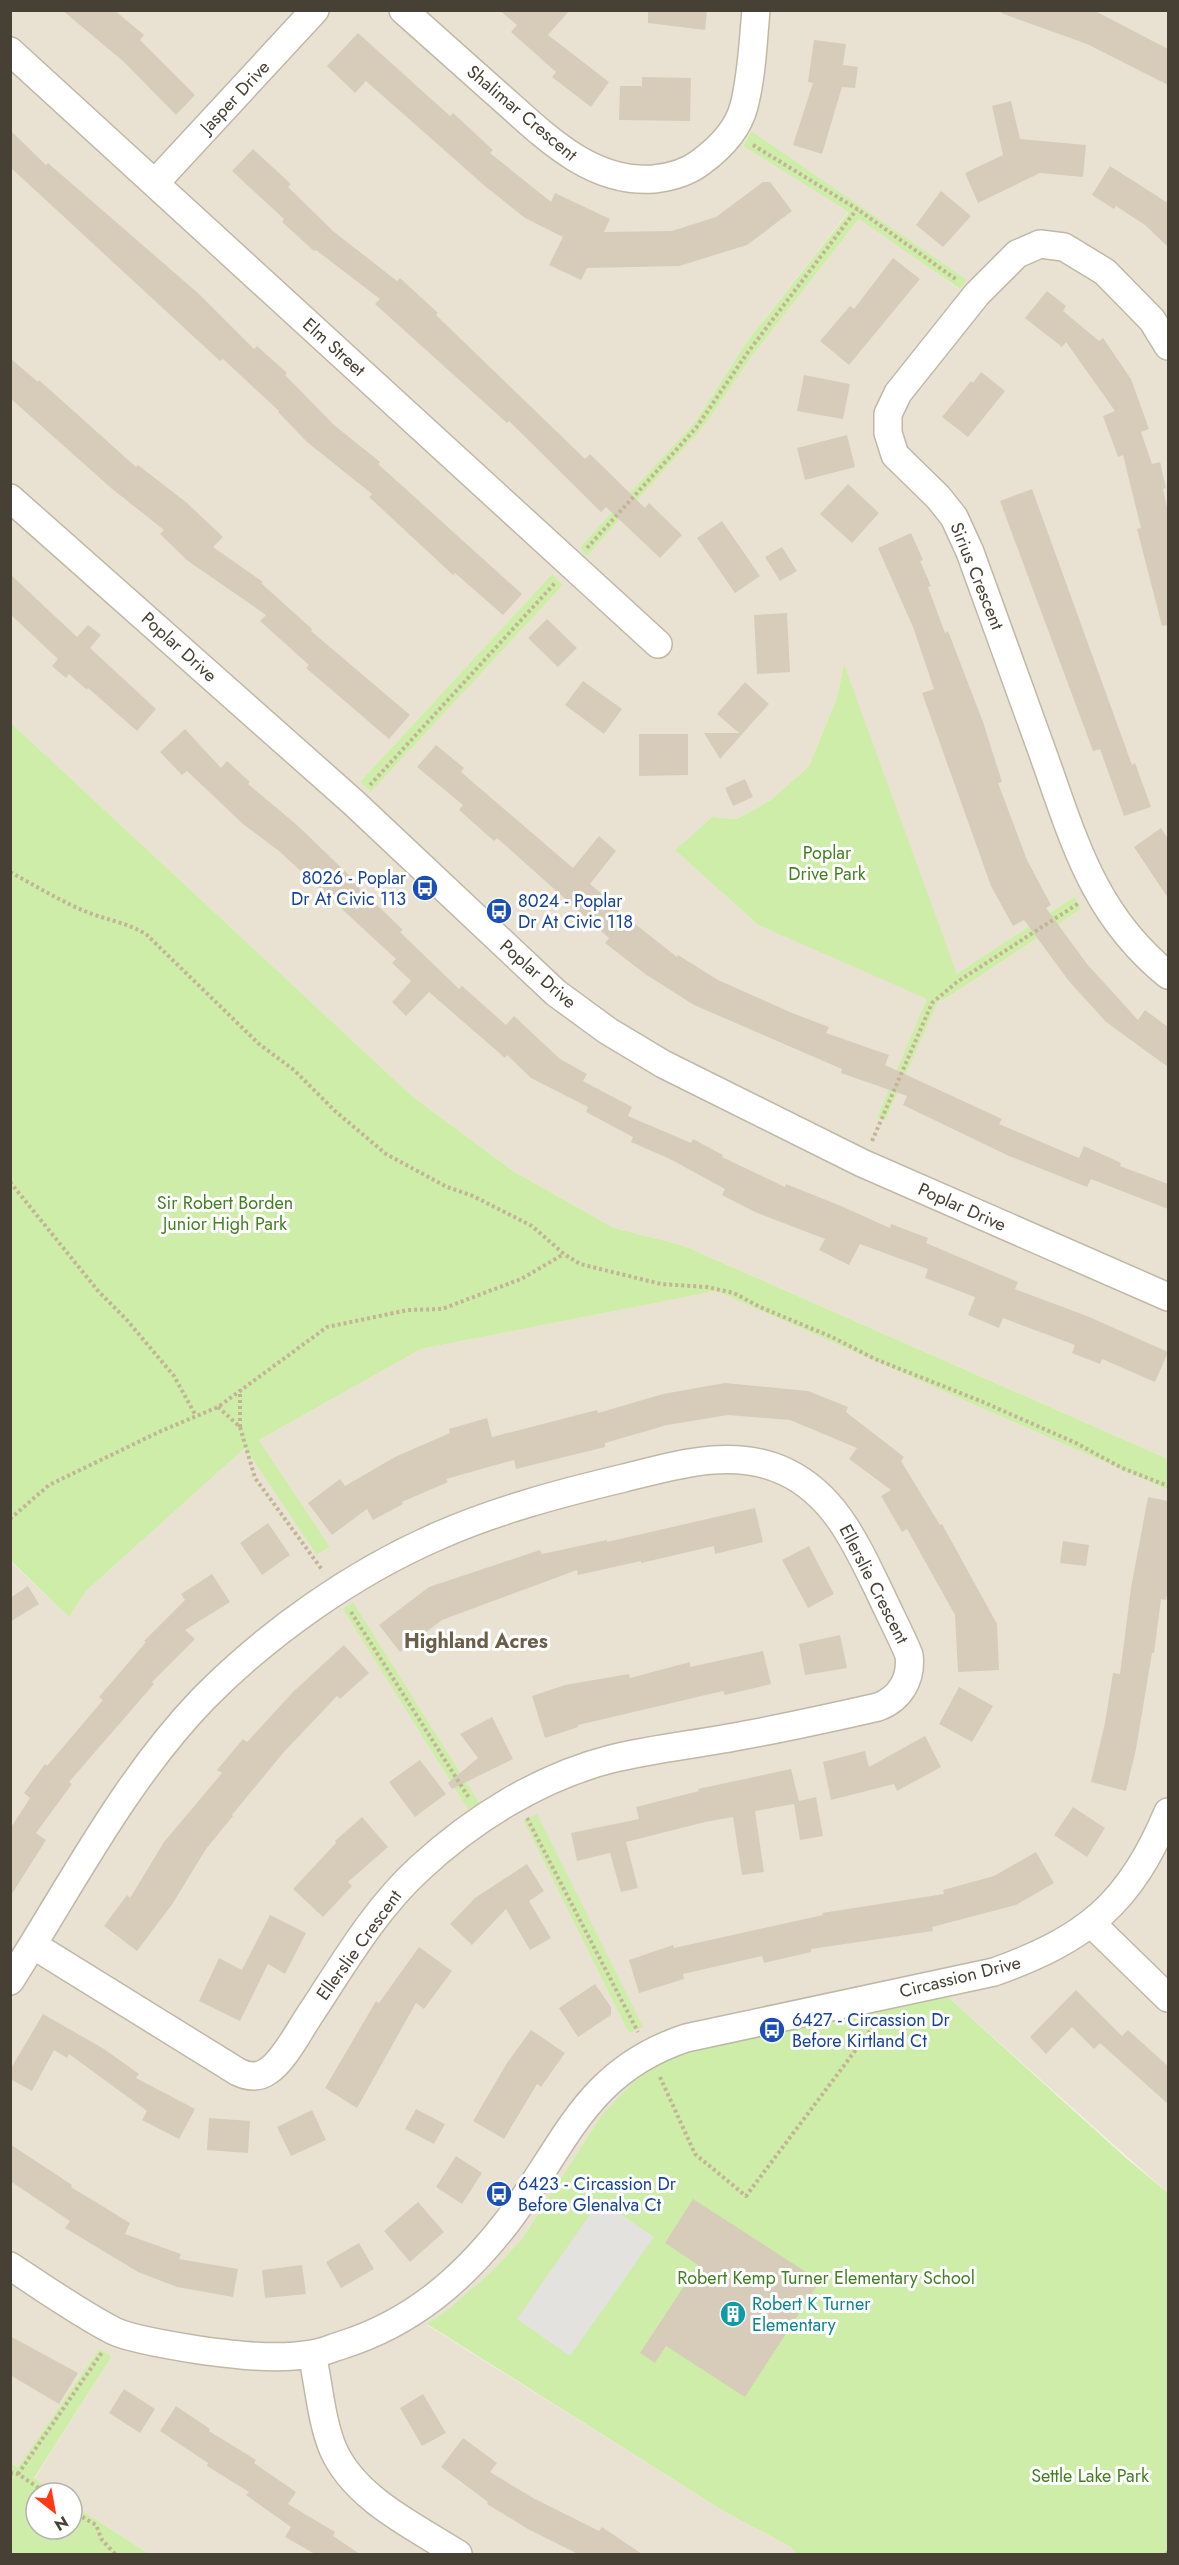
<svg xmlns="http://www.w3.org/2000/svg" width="1179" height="2565" viewBox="0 0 1179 2565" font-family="Jost,sans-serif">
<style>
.residential{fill:#e9e2d2;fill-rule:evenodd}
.green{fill:#cdeda9}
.parking{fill:#e4e2de}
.building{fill:#d7ccb9}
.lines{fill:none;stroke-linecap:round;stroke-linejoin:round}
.minor-casing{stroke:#c0b8a7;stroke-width:30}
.path{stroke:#c4b496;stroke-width:4;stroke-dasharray:3 3;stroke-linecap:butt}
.minor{stroke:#fff;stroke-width:27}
.labels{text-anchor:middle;stroke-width:6;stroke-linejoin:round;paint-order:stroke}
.street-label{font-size:18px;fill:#474034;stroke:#fff}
.park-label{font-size:18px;fill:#437f21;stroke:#fff}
.transit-label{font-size:18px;fill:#164399;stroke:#fff;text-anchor:start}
.culture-label{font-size:18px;fill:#0d838f;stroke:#fff;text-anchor:start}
.neighbourhood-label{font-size:20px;font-weight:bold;fill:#6b5e4a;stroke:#fff}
</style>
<rect width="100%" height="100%" fill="#f4f0e5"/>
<!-- residential -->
<path class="residential" d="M 10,11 L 1168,11 L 1168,1459 L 682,1245 L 614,1228 L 513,1171 L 413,1097 L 11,723 ZM 750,131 L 966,280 L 959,289 L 860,218 L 752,356 L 704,426 L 587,556 L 580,547 L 696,421 L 746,343 L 849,211 L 743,146 ZM 552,574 L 563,585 L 371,792 L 360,782 ZM 844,665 L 957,975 L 1073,898 L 1081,909 L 942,1001 L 939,1000 L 885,1121 L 877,1117 L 928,999 L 758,925 L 675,850 L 712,817 L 737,819 L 771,800 L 809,766 L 837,698 Z
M 716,1291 L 1168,1490 L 1168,2193 L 948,1997 L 601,2116 L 522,2239 L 489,2274 L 446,2311 L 427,2325 L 725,2512 L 791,2547 L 796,2554 L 149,2554 L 72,2504 L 72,2493 L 55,2493 L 34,2479 L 112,2356 L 99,2349 L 18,2467 L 11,2463 L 10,1561 L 69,1617 L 86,1591 L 245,1448 L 318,1555 L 330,1547 L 259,1440 L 421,1349 Z"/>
<!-- green -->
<path class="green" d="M 751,131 L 967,280 L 960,289 L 859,219 L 752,356 L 704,426 L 587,556 L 580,547 L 696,421 L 746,343 L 849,212 L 743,146 Z
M 552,574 L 563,585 L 371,792 L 360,782 Z
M 844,664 L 957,974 L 1074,897 L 1081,909 L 942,1001 L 939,1000 L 885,1121 L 877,1117 L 927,999 L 758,925 L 675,850 L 712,817 L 737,819 L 771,800 L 809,766 L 837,698 Z
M 11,723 L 413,1097 L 513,1171 L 614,1228 L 682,1245 L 1168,1459 L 1168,1490 L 716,1291 L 421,1349 L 259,1440 L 330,1547 L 317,1555 L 245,1448 L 86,1591 L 69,1617 L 11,1561 Z
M 353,1602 L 479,1803 L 468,1809 L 343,1609 Z
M 537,1814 L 643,2027 L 629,2033 L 524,1821 Z
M 948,1997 L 1126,2158 L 1168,2193 L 1168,2554 L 796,2554 L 791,2547 L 725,2512 L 427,2324 L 446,2311 L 489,2274 L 522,2239 L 601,2116 L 634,2081 L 675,2055 L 710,2044 Z
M 99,2349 L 112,2356 L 34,2478 L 55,2493 L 36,2493 L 36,2529 L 72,2529 L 72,2504 L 149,2554 L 11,2554 L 11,2463 L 18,2467 Z"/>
<!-- parking -->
<path class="parking" d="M 600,2200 L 654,2237 L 570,2356 L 517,2319 Z"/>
<!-- building -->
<path class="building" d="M 62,10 L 114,10 L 144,35 L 140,40 L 195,95 L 176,115 L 124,62 Z
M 499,10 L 570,10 L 548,35 L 609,82 L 591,107 L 552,77 L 556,72 L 511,32 L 517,25 Z
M 648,10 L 707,10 L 705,30 L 648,23 Z
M 1001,10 L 1091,10 L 1099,13 L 1168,49 L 1168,85 L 1087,44 L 1001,13 Z
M 358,33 L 450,116 L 453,113 L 493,150 L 490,153 L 551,202 L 555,193 L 610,219 L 604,232 L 672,231 L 716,217 L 763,182 L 770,182 L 792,211 L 747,245 L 679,266 L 587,268 L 581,280 L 549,265 L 563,237 L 525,218 L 486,187 L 366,81 L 355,93 L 327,66 Z
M 814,40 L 846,44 L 843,65 L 858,67 L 855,88 L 842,87 L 822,154 L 793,145 L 813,83 L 808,82 Z
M 642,77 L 691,78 L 690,121 L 619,120 L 620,86 L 642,86 Z
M 1011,101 L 1020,139 L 1086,145 L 1083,177 L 1040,173 L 978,203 L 965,173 L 1003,155 L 992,106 Z
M 10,130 L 46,165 L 48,163 L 199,294 L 254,349 L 257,346 L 287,373 L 285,375 L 334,425 L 380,462 L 378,464 L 522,594 L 503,615 L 455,573 L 453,575 L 369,497 L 372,494 L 307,442 L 278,412 L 279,411 L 223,359 L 220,361 L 10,167 Z
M 253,149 L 291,184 L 288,187 L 333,231 L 397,281 L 400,278 L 438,313 L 436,315 L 585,459 L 590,454 L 645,508 L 649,503 L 682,535 L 660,558 L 606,507 L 601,512 L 509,421 L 507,423 L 375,304 L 380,299 L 316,250 L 314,251 L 282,222 L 284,219 L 232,171 Z
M 1110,166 L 1168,203 L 1168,247 L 1145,225 L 1116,206 L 1114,209 L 1092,195 Z
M 941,191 L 971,216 L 943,247 L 916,225 Z
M 893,258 L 920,279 L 849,365 L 820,341 L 850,306 L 854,309 Z
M 1047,291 L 1066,306 L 1063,311 L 1099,341 L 1103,338 L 1131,379 L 1149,429 L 1141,432 L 1152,464 L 1160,462 L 1166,488 L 1163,489 L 1168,512 L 1168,625 L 1162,626 L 1137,529 L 1141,528 L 1123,455 L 1118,457 L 1103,416 L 1115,411 L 1066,342 L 1062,347 L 1025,318 Z
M 10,358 L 38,382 L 39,380 L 136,467 L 138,465 L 187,503 L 223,537 L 213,547 L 263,582 L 261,583 L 312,629 L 311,631 L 410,715 L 389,739 L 306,668 L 309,665 L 260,621 L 266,615 L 188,561 L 160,534 L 164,530 L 111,488 L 10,398 Z
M 981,372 L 1005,391 L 968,437 L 942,417 L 971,381 L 973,383 Z
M 804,375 L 850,384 L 843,419 L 797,411 Z
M 847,435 L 855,467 L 805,480 L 797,448 Z
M 848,484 L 879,513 L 852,543 L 820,514 Z
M 1032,489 L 1132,765 L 1135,763 L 1151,807 L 1124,816 L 1100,749 L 1093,751 L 1000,501 Z
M 722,521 L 760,576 L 735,593 L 697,538 Z
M 911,533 L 923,560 L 920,561 L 931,586 L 928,587 L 945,633 L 948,631 L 983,722 L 1002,782 L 998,783 L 1027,860 L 1051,905 L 1046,908 L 1087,964 L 1138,1020 L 1145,1010 L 1168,1027 L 1168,1067 L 1106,1022 L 1068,980 L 1024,920 L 1013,926 L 991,886 L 922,693 L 934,689 L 913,627 L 878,548 Z
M 782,547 L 797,571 L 780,581 L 765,557 Z
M 10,574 L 77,637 L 88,625 L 101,635 L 90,648 L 156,709 L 137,731 L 88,688 L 87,690 L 69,674 L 66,678 L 52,666 L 58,659 L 10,614 Z
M 787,613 L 790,672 L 757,674 L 754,615 Z
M 547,619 L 577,648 L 558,667 L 528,638 Z
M 583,681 L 622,709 L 604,734 L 565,705 Z
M 745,682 L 769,704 L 720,759 L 704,733 L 739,733 L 717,714 Z
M 185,729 L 221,768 L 227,761 L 250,782 L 248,784 L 297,825 L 352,878 L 350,879 L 403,930 L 400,932 L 459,989 L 462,986 L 506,1025 L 514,1016 L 560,1059 L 587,1074 L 583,1081 L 632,1107 L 628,1116 L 691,1143 L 693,1139 L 723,1155 L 722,1157 L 785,1187 L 786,1184 L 841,1206 L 890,1228 L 891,1224 L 928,1238 L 926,1243 L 1018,1282 L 1015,1289 L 1087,1316 L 1168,1352 L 1155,1382 L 1102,1359 L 1100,1364 L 1072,1353 L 1075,1345 L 1003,1318 L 999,1328 L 968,1315 L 975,1297 L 925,1278 L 928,1269 L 860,1244 L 849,1265 L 819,1250 L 825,1239 L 755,1212 L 722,1195 L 725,1189 L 670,1159 L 631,1142 L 633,1137 L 586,1112 L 588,1107 L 531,1078 L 507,1055 L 505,1058 L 429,992 L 406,1016 L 392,1002 L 411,981 L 392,963 L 396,959 L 279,851 L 243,824 L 187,771 L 182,775 L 160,752 Z
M 639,734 L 688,734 L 688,775 L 639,776 Z
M 436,745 L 464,768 L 461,772 L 573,868 L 599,836 L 616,851 L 590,884 L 614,904 L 612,906 L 677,957 L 678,955 L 718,980 L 792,1013 L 829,1027 L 826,1033 L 889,1055 L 885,1065 L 1002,1119 L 999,1124 L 1079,1158 L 1084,1146 L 1121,1163 L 1120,1166 L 1168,1184 L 1168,1209 L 1091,1179 L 1087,1187 L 1009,1156 L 903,1105 L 907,1096 L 841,1073 L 842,1069 L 694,1005 L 645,974 L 605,943 L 609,938 L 497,838 L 494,841 L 459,810 L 463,805 L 417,767 Z
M 745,779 L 753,797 L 733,806 L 725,788 Z
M 1161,828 L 1168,839 L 1168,898 L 1134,847 Z
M 725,1383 L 808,1391 L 848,1407 L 846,1412 L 904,1457 L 901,1461 L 940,1525 L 942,1524 L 997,1624 L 999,1670 L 958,1672 L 955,1615 L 907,1529 L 902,1532 L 881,1496 L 891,1490 L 849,1459 L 857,1448 L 790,1420 L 728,1415 L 667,1425 L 605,1443 L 605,1447 L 516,1469 L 514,1460 L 446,1479 L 448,1482 L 402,1502 L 403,1504 L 373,1520 L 367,1509 L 332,1535 L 308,1503 L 340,1479 L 345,1486 L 395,1457 L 450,1433 L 449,1429 L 487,1418 L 492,1437 L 597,1410 L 598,1413 L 663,1394 Z
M 1148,1497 L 1168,1501 L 1168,1589 L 1166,1600 L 1161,1599 L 1154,1653 L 1152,1653 L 1136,1749 L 1126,1791 L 1091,1782 L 1105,1723 L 1113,1673 L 1120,1674 L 1131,1588 Z
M 755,1508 L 763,1542 L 715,1554 L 714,1546 L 641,1563 L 641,1561 L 578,1575 L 577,1570 L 442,1620 L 400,1652 L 379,1625 L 429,1587 L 540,1550 L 542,1554 L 607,1540 L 607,1542 Z
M 268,1523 L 290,1555 L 262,1575 L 240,1543 Z
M 1063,1541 L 1089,1545 L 1086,1566 L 1060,1563 Z
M 809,1546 L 834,1594 L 808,1608 L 782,1560 Z
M 212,1574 L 230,1602 L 185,1630 L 195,1639 L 152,1682 L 154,1684 L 69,1782 L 72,1784 L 36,1833 L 46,1840 L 10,1897 L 10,1829 L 30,1798 L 24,1793 L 45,1764 L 47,1766 L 103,1700 L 99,1697 L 146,1642 L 144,1641 L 185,1600 L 181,1594 Z
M 28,1586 L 39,1604 L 10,1622 L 10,1598 Z
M 840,1635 L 847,1668 L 805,1675 L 799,1644 Z
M 344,1645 L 369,1673 L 340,1699 L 337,1696 L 283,1753 L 232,1815 L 233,1816 L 206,1849 L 173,1903 L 137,1951 L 104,1926 L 127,1895 L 130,1898 L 164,1842 L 222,1773 L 217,1770 L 243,1739 L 247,1742 L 293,1692 Z
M 763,1651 L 771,1684 L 725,1695 L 723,1691 L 578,1725 L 578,1727 L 545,1738 L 532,1696 L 565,1685 L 629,1674 L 630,1678 L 690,1662 L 690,1667 Z
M 959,1687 L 993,1706 L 972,1742 L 939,1724 Z
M 492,1717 L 513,1759 L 452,1789 L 448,1783 L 478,1758 L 460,1734 Z
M 925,1736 L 941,1767 L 897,1791 L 894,1784 L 831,1800 L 823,1762 L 865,1751 L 869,1767 Z
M 420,1760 L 446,1794 L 415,1817 L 389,1782 Z
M 791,1769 L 799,1801 L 816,1797 L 823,1836 L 800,1840 L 794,1804 L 755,1811 L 764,1872 L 742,1875 L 733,1817 L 705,1822 L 626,1842 L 638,1888 L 621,1892 L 610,1853 L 577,1861 L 571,1833 L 639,1819 L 636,1807 L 699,1791 L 698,1789 Z
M 1073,1807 L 1105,1828 L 1087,1857 L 1054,1835 Z
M 362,1817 L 388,1847 L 348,1882 L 352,1886 L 323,1917 L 293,1889 L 336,1843 L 335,1841 Z
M 1036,1852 L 1054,1883 L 1016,1905 L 932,1927 L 933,1931 L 811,1949 L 811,1952 L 764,1963 L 762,1956 L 683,1974 L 684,1979 L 639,1993 L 629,1960 L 673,1945 L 674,1948 L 823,1915 L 822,1913 L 944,1894 L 943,1890 L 994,1876 Z
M 527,1864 L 544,1891 L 529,1901 L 551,1938 L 530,1950 L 506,1909 L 472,1945 L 450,1924 L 475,1898 Z
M 270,1915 L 306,1933 L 285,1974 L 268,1964 L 240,2021 L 199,2001 L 219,1958 L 242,1970 Z
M 419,1947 L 452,1971 L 424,2009 L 416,2003 L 357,2108 L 325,2088 L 376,2001 L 379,2003 Z
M 595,1984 L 611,2007 L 611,2015 L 578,2037 L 559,2008 Z
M 1076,1990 L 1122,2036 L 1128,2030 L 1168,2066 L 1168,2104 L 1100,2043 L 1094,2049 L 1072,2027 L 1046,2054 L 1030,2037 Z
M 43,2014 L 104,2049 L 139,2074 L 136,2078 L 195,2109 L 179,2139 L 142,2120 L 147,2111 L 69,2054 L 67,2058 L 54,2050 L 32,2091 L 10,2079 L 10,2070 Z
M 531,2030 L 565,2053 L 541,2087 L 537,2084 L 504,2139 L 473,2121 L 507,2063 Z
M 416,2109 L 445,2124 L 434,2144 L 405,2129 Z
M 312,2110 L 326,2140 L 291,2156 L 277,2127 Z
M 209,2118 L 250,2121 L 248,2153 L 207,2150 Z
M 10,2144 L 72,2185 L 71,2187 L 130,2223 L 125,2234 L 181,2254 L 179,2259 L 238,2269 L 233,2297 L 177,2287 L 138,2272 L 65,2228 L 70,2221 L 10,2181 Z
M 456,2156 L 482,2173 L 462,2204 L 436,2187 Z
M 693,2199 L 820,2281 L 745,2397 L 666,2346 L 655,2363 L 640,2353 L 698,2265 L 665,2243 Z
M 418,2202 L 444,2232 L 410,2262 L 384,2231 Z
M 359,2243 L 374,2269 L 341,2288 L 326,2262 Z
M 302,2265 L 306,2294 L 265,2298 L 262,2270 Z
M 10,2336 L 78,2373 L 59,2404 L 10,2375 Z
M 124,2389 L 155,2409 L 140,2433 L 109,2413 Z
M 423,2394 L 446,2433 L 422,2446 L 400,2408 Z
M 176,2406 L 210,2429 L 209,2431 L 256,2460 L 254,2463 L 296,2492 L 288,2504 L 335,2532 L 333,2536 L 360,2554 L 315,2554 L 285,2537 L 291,2527 L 246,2495 L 249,2492 L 207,2466 L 208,2463 L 160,2431 Z
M 463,2438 L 497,2463 L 490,2472 L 533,2498 L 599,2531 L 602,2527 L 642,2554 L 578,2554 L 528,2529 L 487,2504 L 488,2502 L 441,2467 Z"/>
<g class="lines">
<!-- minor casing -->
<g class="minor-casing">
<path id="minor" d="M 403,10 C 434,38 465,65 495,92 C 541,132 588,184 654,179 C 672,177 687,173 701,162 C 720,148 738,130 744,106 C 752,75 753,42 756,10
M 10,51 L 658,644
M 155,183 L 315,10
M 1168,346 L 1152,320 L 1105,272 L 1064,247 L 1040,244 L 1017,254 L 977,294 L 898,393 L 888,414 L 888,433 L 895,455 L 938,497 L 954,517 L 970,552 C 993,615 1016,678 1038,740 C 1072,832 1089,911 1168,975
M 10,498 L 354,803 L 556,993 L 608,1031 L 663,1064 L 862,1163 L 1168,1297
M 1092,1924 L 1168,1998
M 10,1981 C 71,1886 124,1781 203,1699 C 268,1633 353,1573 438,1536 C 497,1510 561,1493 624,1478 C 677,1465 734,1447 786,1472 C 836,1496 857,1546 881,1595 C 890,1615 901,1635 909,1655 C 912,1679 900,1699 878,1707 C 834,1717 789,1727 745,1735 C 701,1744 655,1748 611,1759 C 540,1777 473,1819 420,1868 C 375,1909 344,1963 311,2013 C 300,2029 284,2061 268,2071 C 259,2078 248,2077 238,2072 L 33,1945
M 10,2266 C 44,2288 79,2313 114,2331 C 130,2339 180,2347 199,2350 C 235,2355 275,2360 312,2354 C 322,2353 332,2348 342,2345 C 412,2323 463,2279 507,2222 C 566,2145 584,2072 686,2038 L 994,1972 C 1086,1939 1130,1904 1168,1812
M 312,2354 C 319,2385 321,2420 333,2449 C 355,2499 414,2526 458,2554"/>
</g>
<!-- path -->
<path class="path" d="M 753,145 L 857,209 L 957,280
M 587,548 L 696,428 L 748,352 L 857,209
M 370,785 L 555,583
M 10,872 C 34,885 57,899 82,910 C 102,919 130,923 147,935 L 259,1044 L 294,1070 L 335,1111 L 386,1154 L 447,1187 L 473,1196 L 532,1226 L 564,1254 L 580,1264 L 661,1284 L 707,1287 L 734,1293 L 760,1307 L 832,1337 L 875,1359 L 983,1402 L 1076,1443 L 1122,1468 L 1168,1486
M 872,1141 L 932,1003 L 957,982 L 1079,903
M 10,1182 L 99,1292 L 126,1319 L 174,1376 L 196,1416
M 218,1407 L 240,1427 L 255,1478 L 323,1571
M 240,1427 L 240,1389
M 10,1519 L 49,1485 L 161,1431 L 218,1407 L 327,1327 L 408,1310 L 442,1309 L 521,1279 L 564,1254
M 351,1612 L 469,1798
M 527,1818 L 638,2032
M 660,2077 L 695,2154 L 746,2196 L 876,2023
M 10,2473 L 18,2474 L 46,2493
M 18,2474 L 103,2351
M 72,2511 L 96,2525 L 102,2540 L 115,2554
M 1167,2554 L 1168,2552"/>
<!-- minor -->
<use href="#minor" class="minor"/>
</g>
<!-- icons -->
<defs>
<g id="bus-disc" transform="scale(1.35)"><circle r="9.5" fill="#1a4fb4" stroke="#fff"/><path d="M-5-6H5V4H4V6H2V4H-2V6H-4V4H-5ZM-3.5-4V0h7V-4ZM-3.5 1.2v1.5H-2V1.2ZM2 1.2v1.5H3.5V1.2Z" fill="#fff"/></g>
<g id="building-disc" transform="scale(1.35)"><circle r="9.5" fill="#0f9aa8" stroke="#fff"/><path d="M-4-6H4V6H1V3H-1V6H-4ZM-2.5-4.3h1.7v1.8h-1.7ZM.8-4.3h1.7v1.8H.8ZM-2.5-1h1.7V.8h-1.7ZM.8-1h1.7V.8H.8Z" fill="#fff"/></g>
</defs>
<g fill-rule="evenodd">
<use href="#bus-disc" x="425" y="888"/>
<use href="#bus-disc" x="499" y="911"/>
<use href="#bus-disc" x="772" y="2030"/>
<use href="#bus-disc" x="499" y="2194"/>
<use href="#building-disc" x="733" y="2314"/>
</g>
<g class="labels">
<!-- street labels -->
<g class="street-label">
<text transform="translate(235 97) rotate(-47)" y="6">Jasper Drive</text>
<text transform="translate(522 113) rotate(40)" y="6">Shalimar Crescent</text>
<text transform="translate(334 347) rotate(42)" y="6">Elm Street</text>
<text transform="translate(977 576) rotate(68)" y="6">Sirius Crescent</text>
<text transform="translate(179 647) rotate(42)" y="6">Poplar Drive</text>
<text transform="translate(538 974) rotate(41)" y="6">Poplar Drive</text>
<text transform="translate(962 1207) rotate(24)" y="6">Poplar Drive</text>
<text transform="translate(874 1584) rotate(63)" y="6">Ellerslie Crescent</text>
<text transform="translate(359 1945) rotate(-54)" y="6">Ellerslie Crescent</text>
<text transform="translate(960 1977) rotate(-14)" y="6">Circassion Drive</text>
</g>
<!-- park labels -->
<g class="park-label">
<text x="827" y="859">Poplar<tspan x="827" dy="21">Drive Park</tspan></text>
<text x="225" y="1209">Sir Robert Borden<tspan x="225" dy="21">Junior High Park</tspan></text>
<text x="826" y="2284">Robert Kemp Turner Elementary School</text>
<text x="1090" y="2482">Settle Lake Park</text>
</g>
<!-- transit labels -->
<g class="transit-label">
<text x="406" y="884" text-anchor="end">8026 - Poplar<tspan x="406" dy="21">Dr At Civic 113</tspan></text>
<text x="518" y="907">8024 - Poplar<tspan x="518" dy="21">Dr At Civic 118</tspan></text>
<text x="792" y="2026">6427 - Circassion Dr<tspan x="792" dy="21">Before Kirtland Ct</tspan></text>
<text x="518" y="2190">6423 - Circassion Dr<tspan x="518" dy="21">Before Glenalva Ct</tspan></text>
</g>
<!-- culture labels -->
<g class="culture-label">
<text x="752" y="2310">Robert K Turner<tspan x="752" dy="21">Elementary</tspan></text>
</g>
<!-- neighbourhood labels -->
<g class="neighbourhood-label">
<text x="476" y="1648">Highland Acres</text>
</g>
</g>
<!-- border -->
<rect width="1179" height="2565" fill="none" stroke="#474034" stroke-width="24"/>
<!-- north arrow -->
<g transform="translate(54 2511) rotate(149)"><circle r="28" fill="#ffffff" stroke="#b5b3ae" stroke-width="1.5"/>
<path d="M0-4.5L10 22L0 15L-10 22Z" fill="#ff3911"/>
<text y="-9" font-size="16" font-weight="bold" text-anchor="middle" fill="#474034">N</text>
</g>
</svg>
